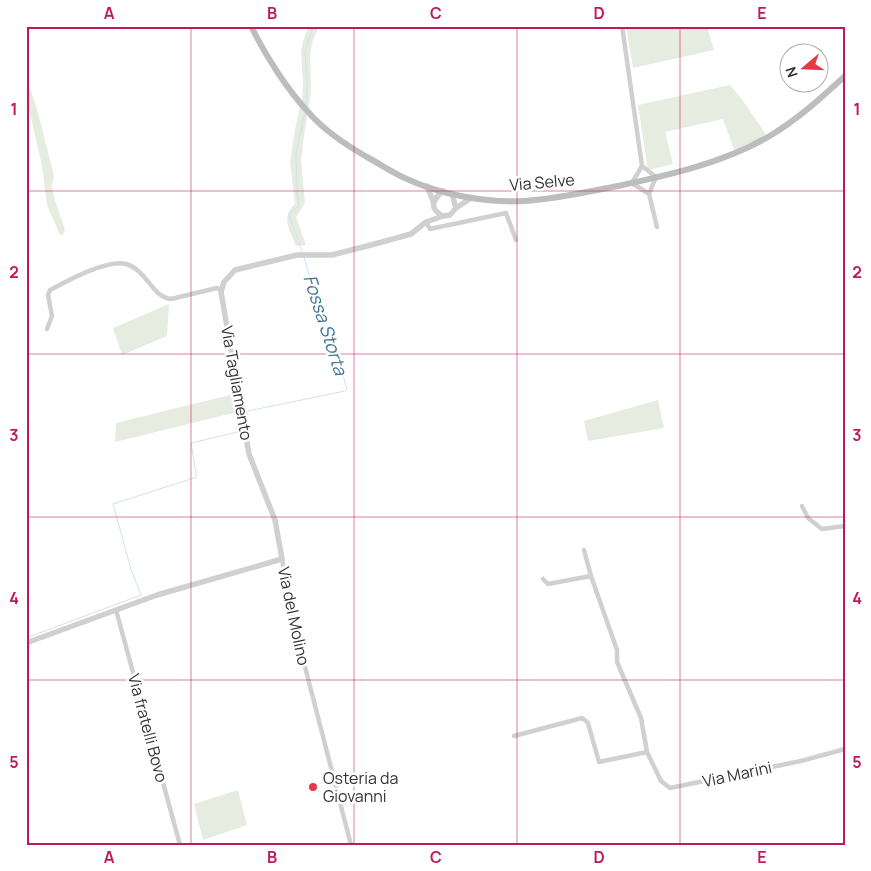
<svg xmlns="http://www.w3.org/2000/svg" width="871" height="871" viewBox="0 0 871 871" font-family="Manrope,sans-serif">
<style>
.green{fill:#e6ecdf}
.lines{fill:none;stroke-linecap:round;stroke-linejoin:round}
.stream{stroke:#cfe2ee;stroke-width:1}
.minor{stroke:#d0d0d0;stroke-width:4.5}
.tertiary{stroke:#d0d0d0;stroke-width:5.5}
.secondary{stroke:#bdbdbd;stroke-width:6}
.grid{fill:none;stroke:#c2185b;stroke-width:1;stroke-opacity:0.55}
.poi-dot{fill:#e63946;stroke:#fff;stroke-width:2}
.labels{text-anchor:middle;stroke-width:5;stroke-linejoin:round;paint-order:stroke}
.street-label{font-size:16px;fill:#333;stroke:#fff}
.poi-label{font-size:16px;fill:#333;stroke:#fff;text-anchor:start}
.water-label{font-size:18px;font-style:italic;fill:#3f7597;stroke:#fff}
.neatline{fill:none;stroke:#c2185b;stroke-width:2}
.grid-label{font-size:16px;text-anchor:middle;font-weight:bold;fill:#c2185b}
</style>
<rect width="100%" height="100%" fill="#fff"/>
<!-- green -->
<path class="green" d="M 309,26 L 319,26 L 312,43 L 310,56 L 311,91 L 303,143 L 301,162 L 305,203 L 296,217 L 306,245 L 296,246 C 290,230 280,217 295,204 L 290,162 L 295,129 L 302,99 L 303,84 L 301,52 L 303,41 Z
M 626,26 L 707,26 L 714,50 L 633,68 Z
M 730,85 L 741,98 L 767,136 L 734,150 L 723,119 L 665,132 L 673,164 L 648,170 L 638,105 Z
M 26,86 L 31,91 L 37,109 L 54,176 L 52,186 L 54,197 L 65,230 L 64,234 L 60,235 L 47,205 L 42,166 L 30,113 L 26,103 Z
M 169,304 L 167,336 L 122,355 L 113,328 Z
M 234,394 L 237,412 L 115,442 L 116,423 Z
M 658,400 L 664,428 L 588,441 L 584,421 Z
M 238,790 L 247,825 L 203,840 L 194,804 Z"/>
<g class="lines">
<!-- stream -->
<path class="stream" d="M 306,105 L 307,83 L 305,52 L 313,26
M 303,254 L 289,216 L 290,213 L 299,206 L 297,193 L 296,154 L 305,111
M 246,430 L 249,428 L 247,416 L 248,411 L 345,391 L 347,389 L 339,362 L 321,317 L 304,257
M 26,638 L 141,595 L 131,569 L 113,504 L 194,478 L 196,477 L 196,473 L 191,443 L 242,431"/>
<!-- minor -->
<path class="minor" d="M 622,26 L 642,166 L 632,183 L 649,194
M 642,166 L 656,177 L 649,194 L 657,227
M 426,222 L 430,229 L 506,213 L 516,240
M 47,329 L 52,316 L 48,295 L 50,290 C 67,281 107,259 126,264 C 134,266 140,272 145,278 C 153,287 158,297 171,299 L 217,288 L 221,290
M 802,506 L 808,518 L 822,529 L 845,526
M 584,550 L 591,576 L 617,650 L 617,662 L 641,718 L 647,752 L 661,781 L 670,788 L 801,761 L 845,749
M 282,559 L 295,628 L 351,845
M 543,579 L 548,584 L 591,576
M 116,610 L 180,845
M 514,736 L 582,718 L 588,723 L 599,762 L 647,752"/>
<!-- tertiary -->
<path class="tertiary" d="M 427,186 L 433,201
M 443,191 C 432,200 429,209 443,216 L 450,215 L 456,208 L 471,198
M 452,194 L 456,208
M 26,643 L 157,595 L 282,559 L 275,520 L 249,454 L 221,292 L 224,282 L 235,270 L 297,255 L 332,255 L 371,245 L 411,234 L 426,222 L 443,216"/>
<!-- secondary -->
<path class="secondary" d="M 251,26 C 265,55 288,91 310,114 C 326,132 346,145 367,157 C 380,164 393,173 407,179 C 441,195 487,203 525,201 C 556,199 587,192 618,186 C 669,175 723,163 768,137 C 797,120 821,98 845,76"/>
</g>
<!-- grid -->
<path class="grid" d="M 191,26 L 191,845M 354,26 L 354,845M 517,26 L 517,845M 680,26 L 680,845M 26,191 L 845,191M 26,354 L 845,354M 26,517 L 845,517M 26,680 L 845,680"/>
<!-- markers -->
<circle class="poi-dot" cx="313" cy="787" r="5"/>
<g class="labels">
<!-- street labels -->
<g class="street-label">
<text transform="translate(542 182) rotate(-5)" y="6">Via Selve</text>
<text transform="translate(237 383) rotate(80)" y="6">Via Tagliamento</text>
<text transform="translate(294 616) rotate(78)" y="6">Via del Molino</text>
<text transform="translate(148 728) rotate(75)" y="6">Via fratelli Bovo</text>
<text transform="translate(737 774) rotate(-12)" y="6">Via Marini</text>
</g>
<!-- poi labels -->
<g class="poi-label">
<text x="323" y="784">Osteria da<tspan x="323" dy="18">Giovanni</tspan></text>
</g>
<!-- water labels -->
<g class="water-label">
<text transform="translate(325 325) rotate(72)" y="6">Fossa Storta</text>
</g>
</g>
<!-- border -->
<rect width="871" height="871" fill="none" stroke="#ffffff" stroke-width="55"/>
<!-- north arrow -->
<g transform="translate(804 68) rotate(251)"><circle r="24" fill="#ffffff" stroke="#adadad"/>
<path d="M0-4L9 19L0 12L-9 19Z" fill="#e63946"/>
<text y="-8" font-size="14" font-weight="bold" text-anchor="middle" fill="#333333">N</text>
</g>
<rect x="28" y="28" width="816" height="816" class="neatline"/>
<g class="grid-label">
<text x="109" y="19">A</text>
<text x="272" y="19">B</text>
<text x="436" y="19">C</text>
<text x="599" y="19">D</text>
<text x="762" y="19">E</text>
<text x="14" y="115">1</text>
<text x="857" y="115">1</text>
<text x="14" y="278">2</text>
<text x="857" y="278">2</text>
<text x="14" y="441">3</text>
<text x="857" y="441">3</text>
<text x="14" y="604">4</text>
<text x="857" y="604">4</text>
<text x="14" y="768">5</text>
<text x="857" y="768">5</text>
<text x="109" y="863">A</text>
<text x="272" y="863">B</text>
<text x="436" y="863">C</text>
<text x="599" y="863">D</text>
<text x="762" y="863">E</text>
</g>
</svg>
